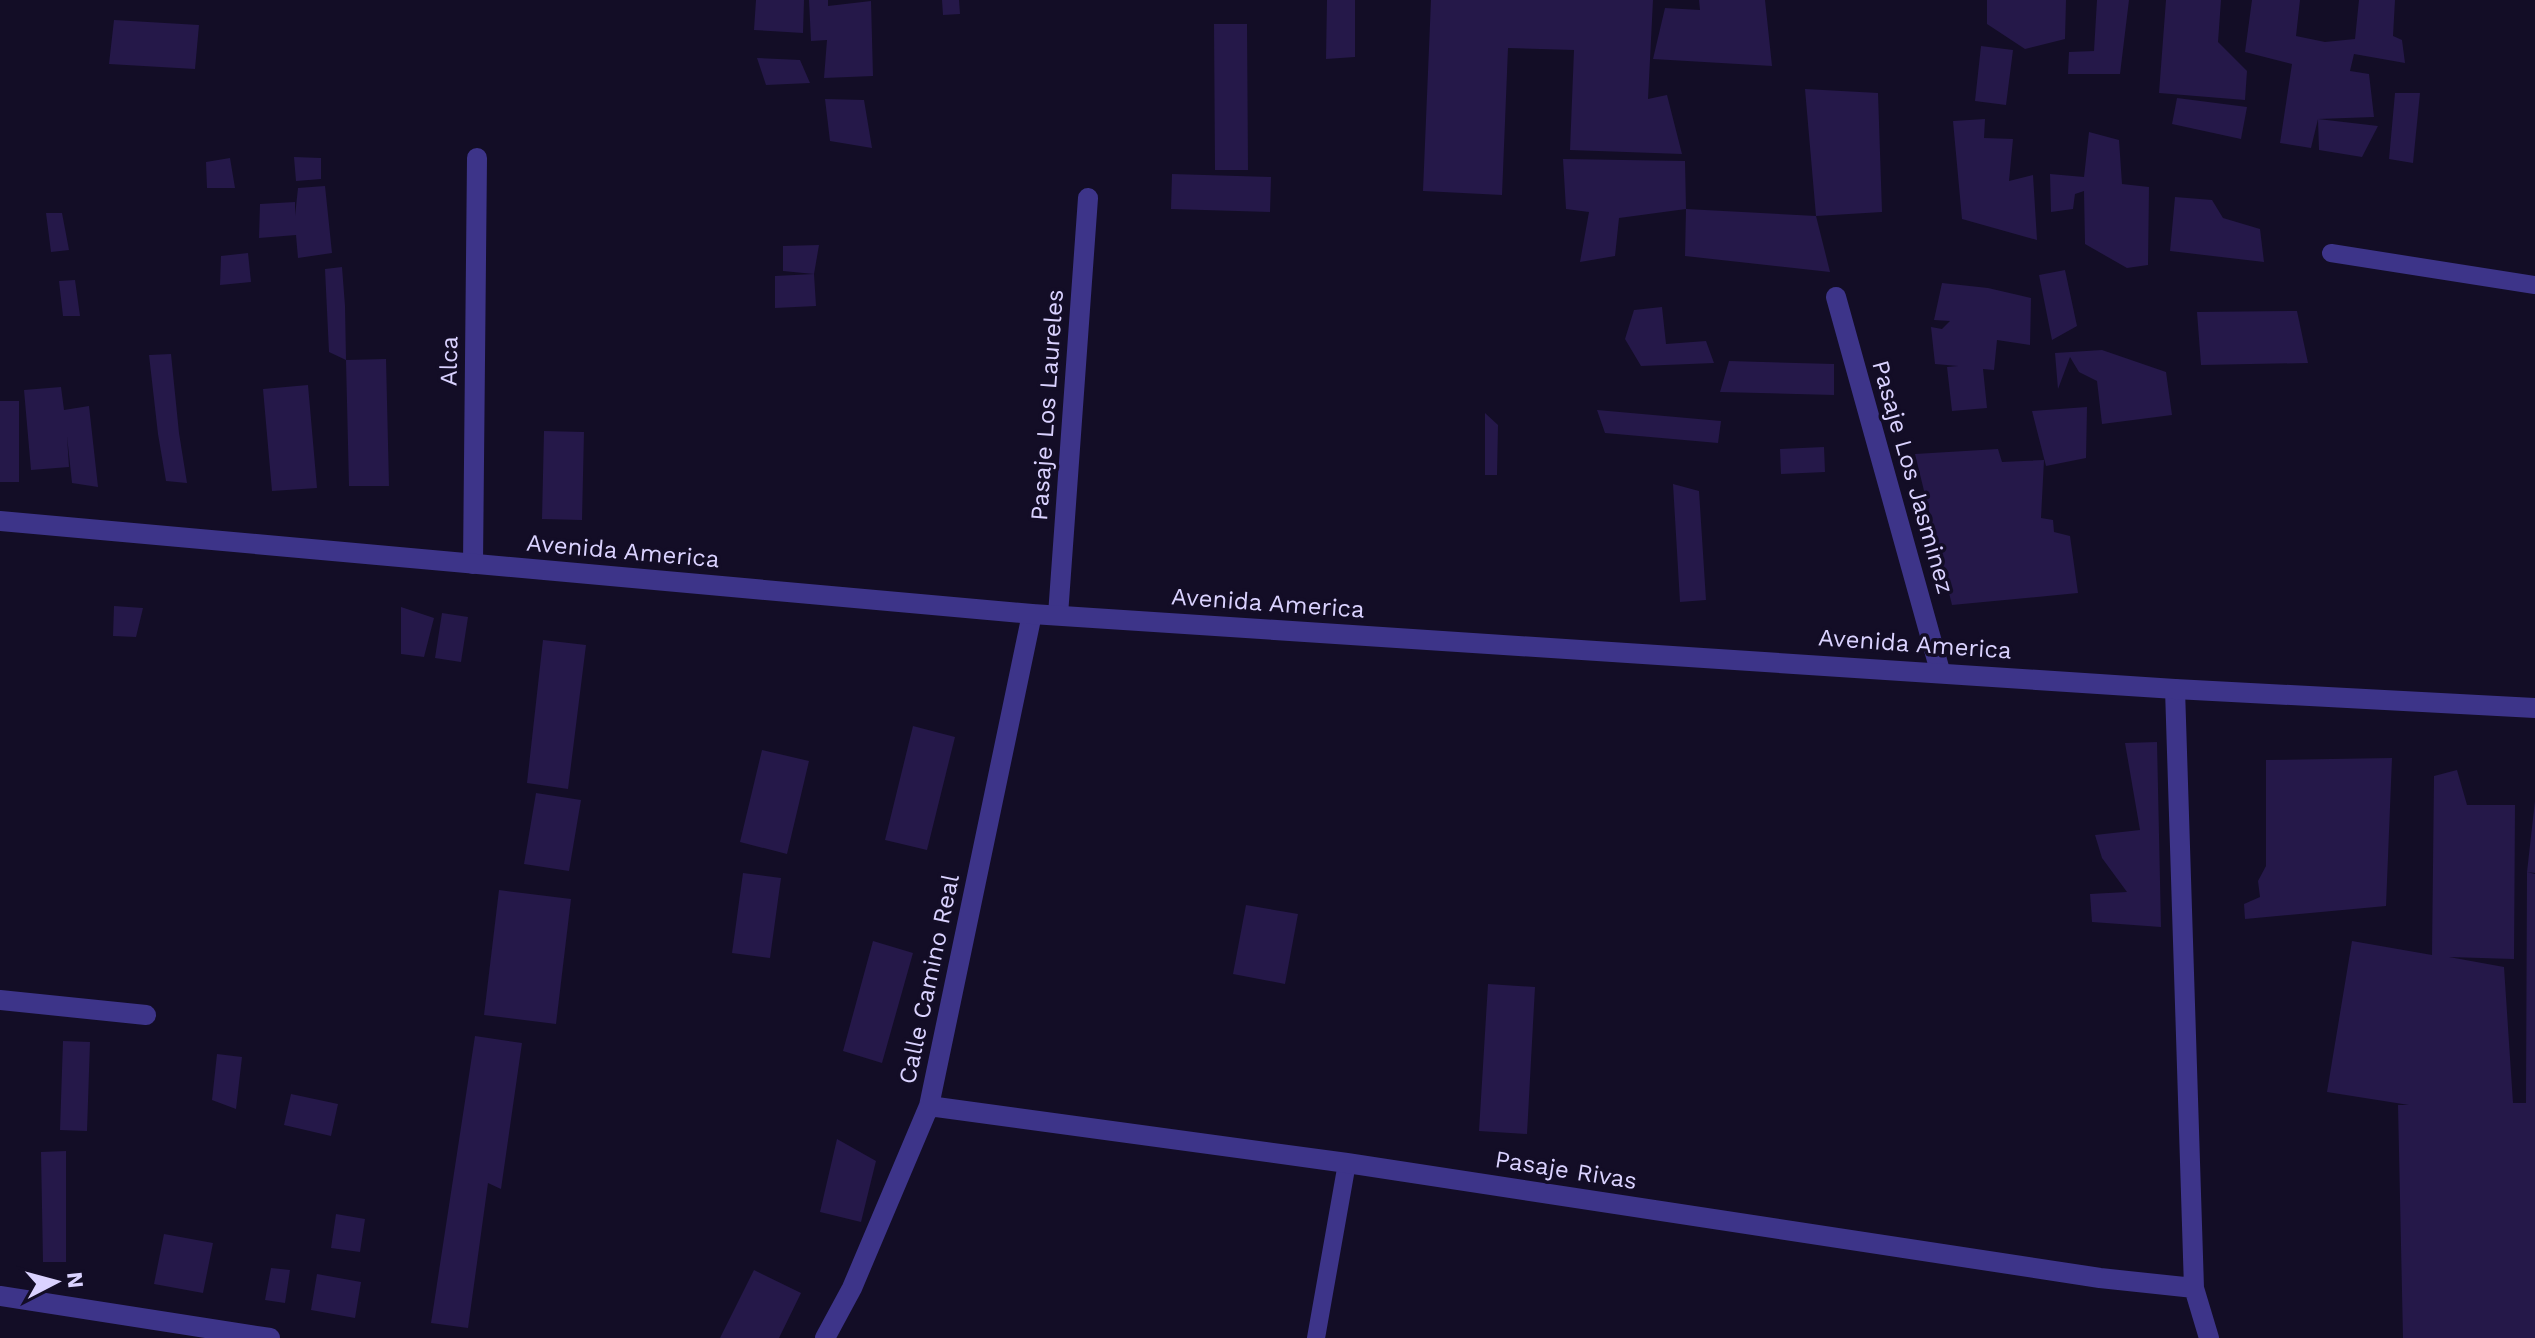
<svg xmlns="http://www.w3.org/2000/svg" width="2535" height="1338" viewBox="0 0 2535 1338" font-family="'Work Sans',sans-serif">
<style>
.building{fill:#251849}
.lines{fill:none;stroke-linecap:round;stroke-linejoin:round}
.service{stroke:#3d3489;stroke-width:18}
.minor{stroke:#3d3489;stroke-width:20}
.tertiary{stroke:#3d3489;stroke-width:20}
.labels{text-anchor:middle;stroke-width:7;stroke-linejoin:round;paint-order:stroke}
.street-label{font-size:24px;fill:#dad2ff;stroke:#130d26}
</style>
<rect width="100%" height="100%" fill="#130d26"/>
<!-- building -->
<path class="building" d="M 756,0 L 804,0 L 803,33 L 754,30 Z
M 809,0 L 828,0 L 828,6 L 871,1 L 873,76 L 824,78 L 827,40 L 811,41 Z
M 942,0 L 959,0 L 960,14 L 943,15 Z
M 1327,0 L 1355,0 L 1355,57 L 1326,59 Z
M 1431,0 L 1653,0 L 1648,99 L 1667,95 L 1682,154 L 1570,150 L 1574,50 L 1508,48 L 1502,195 L 1423,191 Z
M 1699,0 L 1765,0 L 1772,66 L 1653,59 L 1665,8 L 1700,10 Z
M 1987,0 L 2066,0 L 2065,39 L 2025,49 L 1987,24 Z
M 2097,0 L 2129,0 L 2120,74 L 2068,74 L 2069,52 L 2094,51 Z
M 2166,0 L 2221,0 L 2218,42 L 2247,71 L 2245,100 L 2159,93 Z
M 2252,0 L 2300,0 L 2296,36 L 2325,42 L 2355,39 L 2359,0 L 2395,0 L 2393,36 L 2402,40 L 2405,63 L 2354,54 L 2350,71 L 2369,74 L 2374,117 L 2318,119 L 2378,126 L 2362,157 L 2319,150 L 2318,119 L 2311,148 L 2280,143 L 2292,64 L 2245,52 Z
M 114,20 L 199,25 L 195,69 L 109,64 Z
M 1214,24 L 1247,24 L 1248,170 L 1215,170 Z
M 1981,46 L 2013,50 L 2006,105 L 1975,101 Z
M 757,58 L 800,60 L 810,83 L 766,85 Z
M 1805,89 L 1878,93 L 1882,212 L 1816,216 Z
M 2395,93 L 2420,93 L 2413,163 L 2389,159 Z
M 2177,98 L 2247,107 L 2241,139 L 2172,124 Z
M 825,99 L 864,100 L 872,148 L 830,141 Z
M 1985,119 L 1984,138 L 2013,139 L 2009,181 L 2033,175 L 2037,240 L 1962,219 L 1953,121 Z
M 2089,132 L 2119,140 L 2122,184 L 2149,187 L 2148,265 L 2127,268 L 2085,244 L 2084,191 L 2075,194 L 2073,209 L 2051,212 L 2050,174 L 2084,177 Z
M 294,157 L 321,158 L 321,179 L 296,181 Z
M 230,158 L 235,188 L 207,188 L 206,162 Z
M 1563,159 L 1685,161 L 1686,209 L 1619,218 L 1615,256 L 1580,262 L 1589,212 L 1566,209 Z
M 1172,174 L 1271,177 L 1270,212 L 1171,209 Z
M 325,186 L 332,253 L 298,258 L 296,235 L 259,238 L 260,204 L 295,202 L 295,216 L 298,188 Z
M 2175,197 L 2212,200 L 2223,218 L 2260,229 L 2264,262 L 2170,251 Z
M 1686,209 L 1816,216 L 1830,272 L 1685,256 Z
M 46,213 L 62,213 L 69,250 L 51,252 Z
M 819,245 L 814,274 L 783,271 L 783,246 Z
M 248,253 L 251,282 L 220,285 L 221,256 Z
M 342,267 L 345,306 L 346,360 L 329,352 L 325,269 Z
M 2065,270 L 2077,326 L 2052,340 L 2039,275 Z
M 814,274 L 816,306 L 775,308 L 775,276 Z
M 75,280 L 80,316 L 63,316 L 59,281 Z
M 1942,283 L 1988,288 L 2031,298 L 2030,345 L 1997,340 L 1994,370 L 1983,369 L 1987,408 L 1952,411 L 1947,367 L 1958,366 L 1935,364 L 1931,327 L 1942,329 L 1950,321 L 1934,320 Z
M 1662,307 L 1666,344 L 1706,341 L 1714,363 L 1641,366 L 1625,339 L 1634,310 Z
M 2297,311 L 2308,363 L 2201,365 L 2197,312 Z
M 2102,350 L 2166,372 L 2172,415 L 2102,424 L 2097,381 L 2079,372 L 2070,357 L 2058,389 L 2055,353 Z
M 171,354 L 179,433 L 187,483 L 166,481 L 158,434 L 149,355 Z
M 386,359 L 389,486 L 349,486 L 346,360 Z
M 1729,361 L 1834,364 L 1834,395 L 1720,392 Z
M 308,385 L 317,488 L 272,491 L 263,389 Z
M 61,387 L 64,410 L 89,406 L 98,487 L 72,483 L 67,436 L 69,467 L 31,470 L 24,390 Z
M 0,401 L 19,401 L 19,482 L 0,482 Z
M 2087,407 L 2086,458 L 2046,466 L 2032,411 Z
M 1597,410 L 1721,421 L 1718,443 L 1605,433 Z
M 1485,413 L 1498,425 L 1497,475 L 1485,475 Z
M 544,431 L 584,432 L 582,520 L 542,519 Z
M 1824,447 L 1825,472 L 1781,474 L 1780,449 Z
M 1998,449 L 2002,462 L 2044,460 L 2041,518 L 2053,520 L 2054,532 L 2070,536 L 2078,593 L 1952,605 L 1915,454 Z
M 1673,484 L 1699,491 L 1706,600 L 1680,602 Z
M 114,606 L 143,608 L 136,637 L 113,636 Z
M 401,607 L 434,618 L 424,657 L 401,654 Z
M 442,613 L 468,617 L 461,662 L 435,658 Z
M 543,640 L 586,645 L 568,789 L 527,783 Z
M 913,726 L 955,737 L 927,850 L 885,840 Z
M 2157,742 L 2161,927 L 2092,922 L 2090,894 L 2127,892 L 2102,858 L 2095,835 L 2140,830 L 2125,743 Z
M 762,750 L 809,761 L 787,854 L 740,842 Z
M 2392,758 L 2386,906 L 2245,919 L 2244,904 L 2260,897 L 2258,881 L 2266,866 L 2266,760 Z
M 2457,770 L 2467,805 L 2515,805 L 2514,959 L 2449,957 L 2504,967 L 2513,1103 L 2526,1103 L 2527,872 L 2535,801 L 2535,873 L 2527,872 L 2535,874 L 2535,1338 L 2403,1338 L 2398,1105 L 2409,1105 L 2327,1092 L 2352,941 L 2432,955 L 2434,776 Z
M 536,793 L 581,800 L 569,871 L 524,864 Z
M 743,873 L 781,878 L 770,958 L 732,953 Z
M 499,890 L 571,899 L 556,1024 L 484,1015 Z
M 1246,905 L 1298,914 L 1285,984 L 1233,974 Z
M 873,941 L 913,953 L 882,1063 L 843,1051 Z
M 1488,984 L 1535,987 L 1527,1134 L 1479,1131 Z
M 475,1036 L 522,1043 L 501,1189 L 488,1183 L 468,1328 L 431,1323 Z
M 63,1041 L 90,1042 L 87,1131 L 60,1130 Z
M 217,1054 L 242,1057 L 236,1109 L 212,1100 Z
M 291,1094 L 338,1104 L 331,1136 L 284,1125 Z
M 837,1139 L 876,1161 L 861,1222 L 820,1212 Z
M 66,1151 L 66,1262 L 43,1262 L 41,1152 Z
M 336,1214 L 365,1219 L 360,1252 L 331,1248 Z
M 164,1234 L 213,1243 L 203,1293 L 154,1284 Z
M 271,1268 L 290,1270 L 285,1303 L 265,1300 Z
M 754,1270 L 801,1293 L 779,1338 L 720,1338 Z
M 317,1274 L 361,1282 L 355,1318 L 311,1310 Z"/>
<g class="lines">
<!-- service -->
<path class="service" d="M 2331,253 L 2535,285
M 1316,1338 L 1347,1163"/>
<!-- minor -->
<path class="minor" d="M 1836,297 L 1940,671
M 473,564 L 477,158
M 1058,615 L 1088,198
M 2175,689 L 2194,1288 L 2209,1338
M 0,1000 L 146,1015
M 929,1106 L 1347,1163 L 2100,1278 L 2194,1288
M 0,1296 L 270,1338
M 825,1338 L 852,1288 L 929,1106 L 1032,614"/>
<!-- tertiary -->
<path class="tertiary" d="M 0,521 L 1032,614 L 2175,689 L 2535,708"/>
</g>
<g class="labels">
<!-- street labels -->
<g class="street-label">
<text transform="translate(449 361) rotate(-89)" y="8">Alca</text>
<text transform="translate(1047 405) rotate(-86)" y="8">Pasaje Los Laureles</text>
<text transform="translate(1913 477) rotate(74)" y="8">Pasaje Los Jasminez</text>
<text transform="translate(623 551) rotate(5)" y="8">Avenida America</text>
<text transform="translate(1268 603) rotate(4)" y="8">Avenida America</text>
<text transform="translate(1915 644) rotate(4)" y="8">Avenida America</text>
<text transform="translate(929 979) rotate(-78)" y="8">Calle Camino Real</text>
<text transform="translate(1566 1170) rotate(9)" y="8">Pasaje Rivas</text>
</g>
</g>
<!-- north arrow -->
<g transform="translate(56 1282) rotate(84)" stroke="#130d26" stroke-width="6" paint-order="stroke">
<path d="M0-6L14 30L0 20L-14 30Z" fill="#dad2ff"/>
<text y="-12" font-size="22" font-weight="bold" text-anchor="middle" fill="#dad2ff">N</text>
</g>
</svg>
